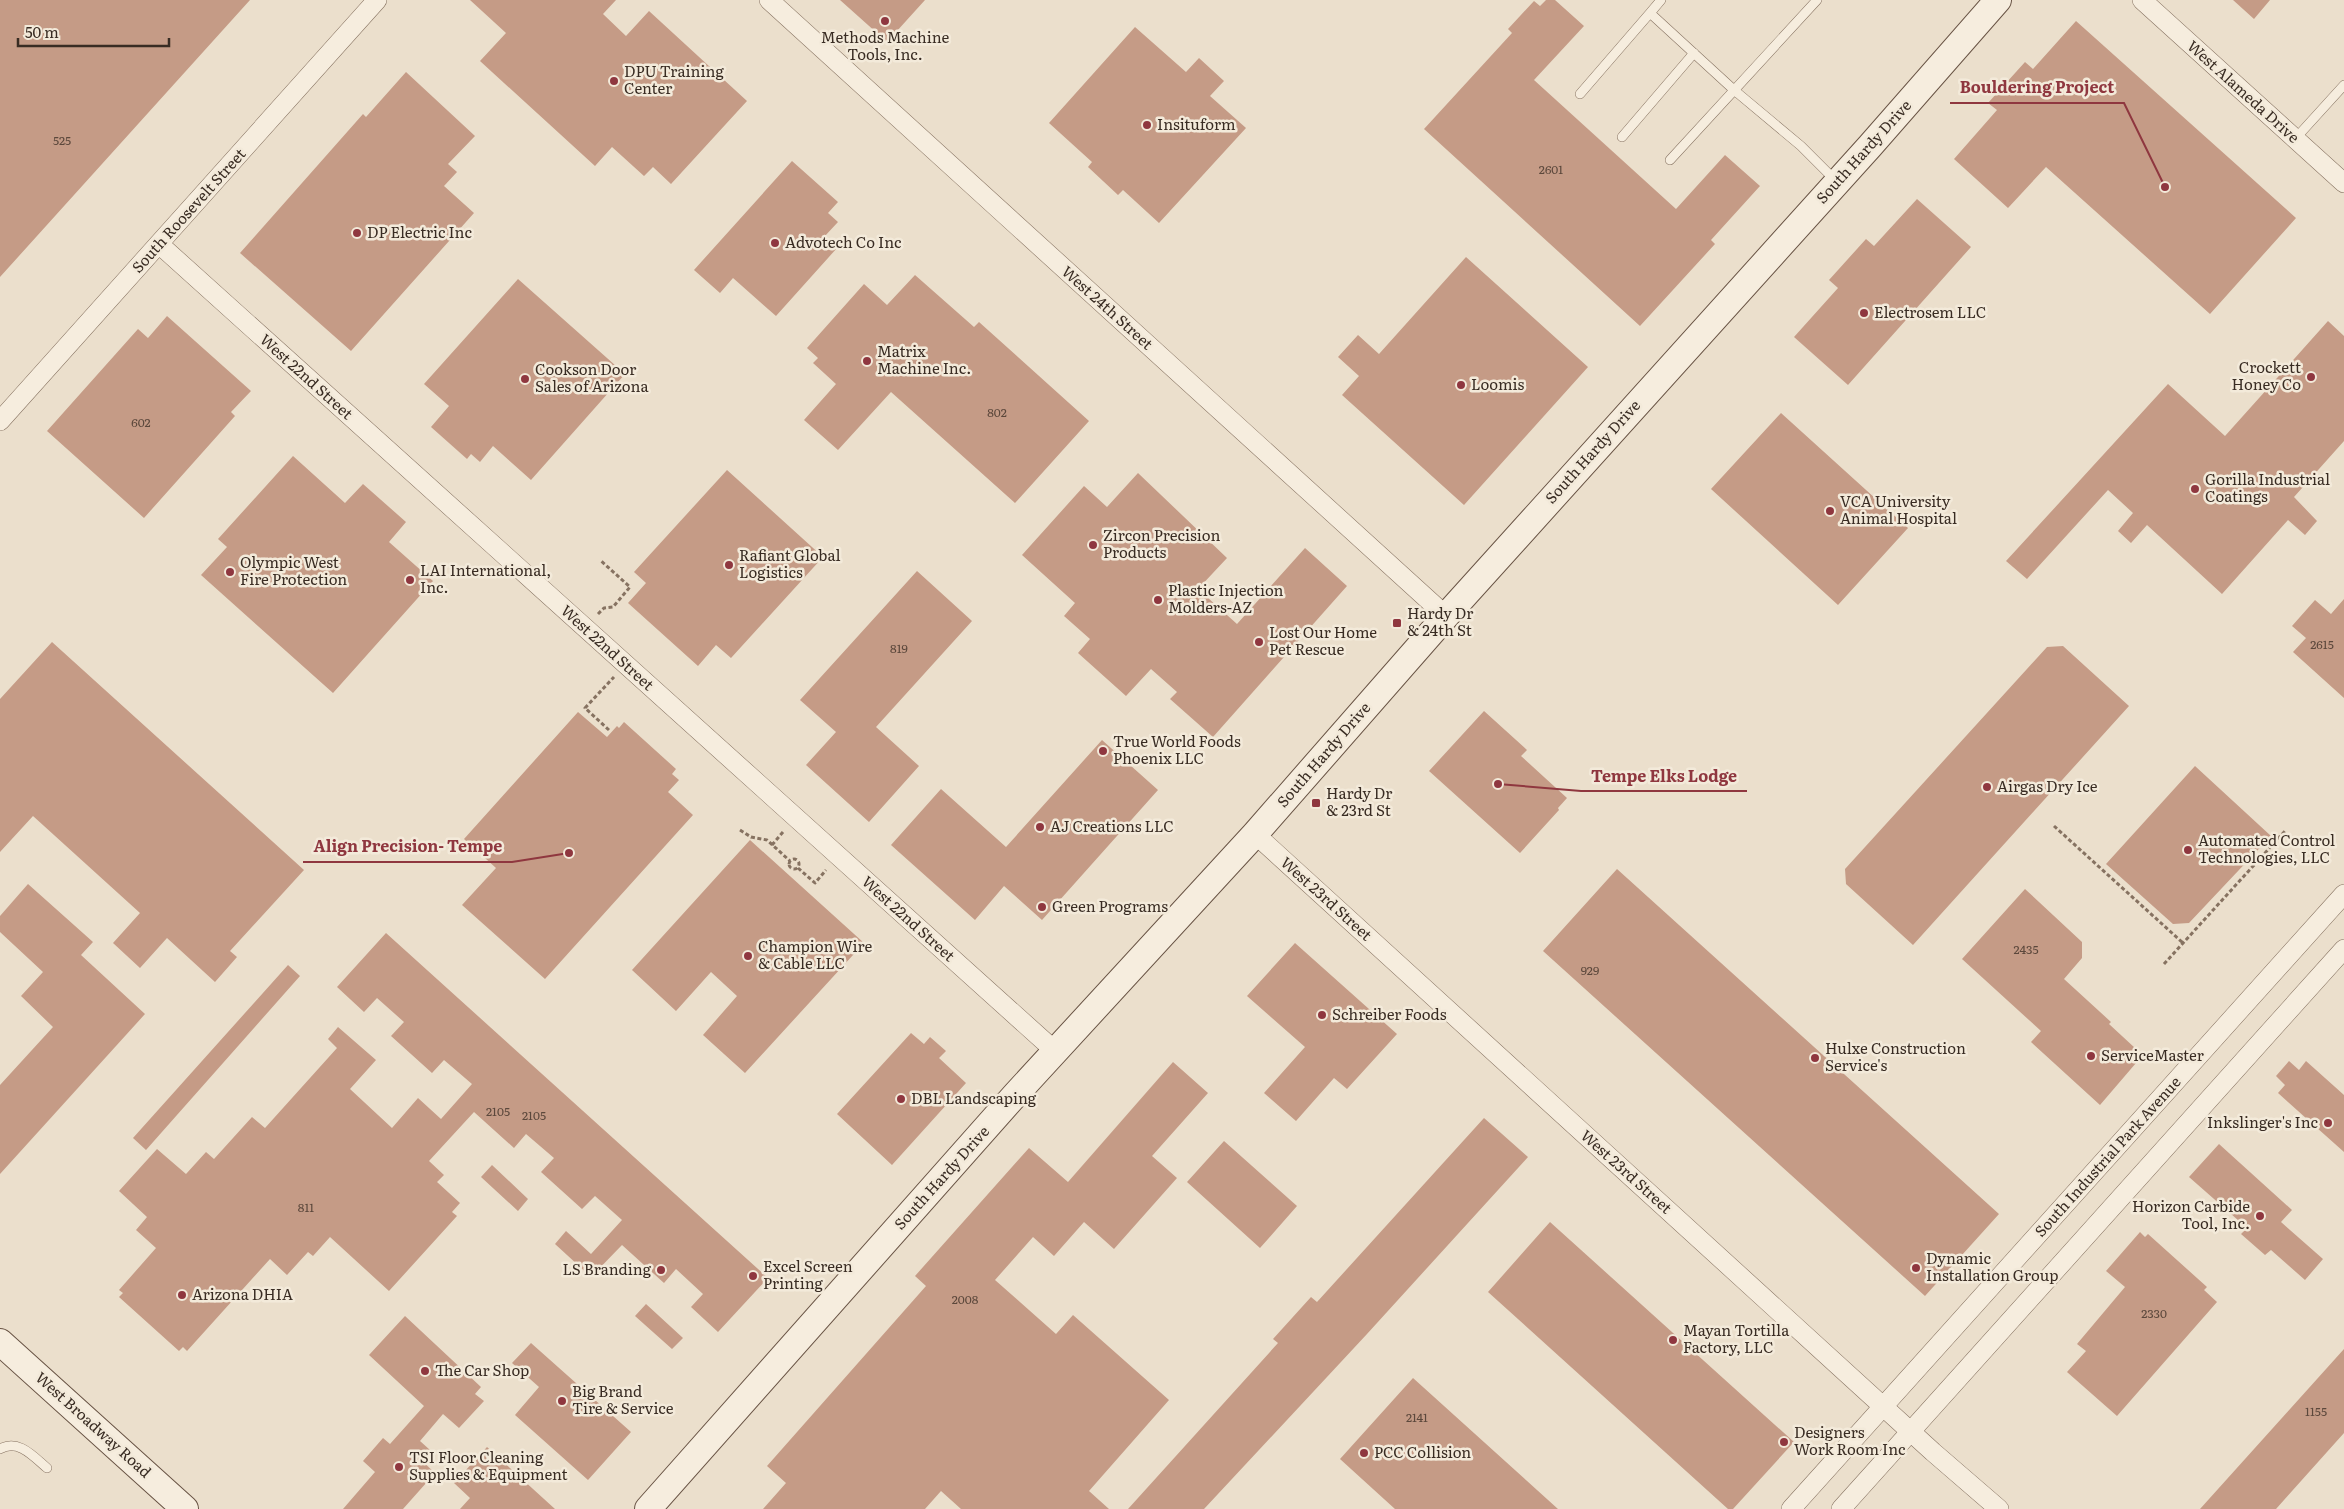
<svg xmlns="http://www.w3.org/2000/svg" width="2344" height="1509" viewBox="0 0 2344 1509" font-family="Literata,serif">
<style>
.building{fill:#c59b86}
.lines{fill:none;stroke-linecap:round;stroke-linejoin:round}
.lane-casing{stroke:#867261;stroke-width:10}
.street-casing{stroke:#867261;stroke-width:20}
.secondary-casing{stroke:#685344;stroke-width:28}
.path{stroke:#867261;stroke-width:3;stroke-dasharray:4 2.5;stroke-linecap:butt}
.lane{stroke:#f6edde;stroke-width:9}
.street{stroke:#f6edde;stroke-width:19}
.secondary{stroke:#f6edde;stroke-width:26}
.poi-dot{fill:#8f373f;stroke:#f3eada;stroke-width:2}
.labels{text-anchor:middle;stroke-width:5;stroke-linejoin:round;paint-order:stroke}
.number-label{font-size:12px;fill:#5c483c}
.poi-label{font-size:15px;fill:#392c23;stroke:#f3eada;text-anchor:start}
.street-label{font-size:15px;fill:#392c23;stroke:#f3eada}
.leader{fill:none;stroke:#8f373f;stroke-width:2}
.callout-dot{fill:#8f373f;stroke:#f3eada;stroke-width:2}
.callout-label{font-size:16px;text-anchor:middle;font-weight:bold;fill:#8f373f;stroke:#f3eada;stroke-width:5;stroke-linejoin:round;paint-order:stroke}
</style>
<rect width="100%" height="100%" fill="#ebdfcc"/>
<!-- building -->
<path class="building" d="M 0,0 L 250,0 L 0,277 Z
M 470,0 L 616,0 L 603,14 L 626,36 L 649,11 L 747,101 L 671,184 L 653,167 L 644,176 L 612,147 L 595,166 L 480,61 L 506,33 Z
M 840,0 L 925,0 L 887,42 Z
M 1546,0 L 1555,0 L 1584,26 L 1534,80 L 1676,209 L 1725,155 L 1760,186 L 1711,240 L 1715,244 L 1640,326 L 1424,129 L 1512,33 L 1508,29 L 1534,1 L 1540,6 Z
M 2233,0 L 2270,0 L 2254,19 Z
M 2076,21 L 2296,218 L 2210,314 L 2046,167 L 2008,208 L 1954,159 L 1997,110 L 1988,103 L 2025,62 L 2033,69 Z
M 1135,27 L 1186,72 L 1199,58 L 1224,81 L 1210,96 L 1246,128 L 1159,223 L 1123,190 L 1118,195 L 1088,167 L 1092,162 L 1049,123 Z
M 406,72 L 475,136 L 448,164 L 457,172 L 444,186 L 474,213 L 351,351 L 240,253 L 363,114 L 366,117 Z
M 792,161 L 838,202 L 828,213 L 838,222 L 824,237 L 837,248 L 776,316 L 733,278 L 720,293 L 694,270 Z
M 1917,199 L 1971,247 L 1848,385 L 1794,337 L 1838,288 L 1829,280 L 1866,239 L 1874,246 Z
M 1466,257 L 1588,367 L 1464,505 L 1342,395 L 1359,376 L 1338,357 L 1358,335 L 1379,354 Z
M 915,275 L 974,327 L 979,322 L 1089,421 L 1015,503 L 891,392 L 838,450 L 804,420 L 836,384 L 813,363 L 818,358 L 807,348 L 864,284 L 887,305 Z
M 518,279 L 625,374 L 531,480 L 493,446 L 480,462 L 471,454 L 467,459 L 431,427 L 449,406 L 424,384 Z
M 167,316 L 251,391 L 231,412 L 235,416 L 144,518 L 47,431 L 138,329 L 148,338 Z
M 2328,321 L 2344,336 L 2344,441 L 2294,497 L 2317,521 L 2305,535 L 2288,520 L 2222,594 L 2147,525 L 2131,543 L 2118,531 L 2133,513 L 2108,490 L 2027,579 L 2006,561 L 2168,384 L 2225,436 Z
M 1781,413 L 1908,528 L 1838,605 L 1711,489 Z
M 293,456 L 345,503 L 363,484 L 406,522 L 389,542 L 433,581 L 333,693 L 201,575 L 227,547 L 218,539 Z
M 727,470 L 823,557 L 731,658 L 716,645 L 698,666 L 628,603 L 646,583 L 634,572 Z
M 1138,473 L 1227,558 L 1198,589 L 1237,624 L 1305,548 L 1347,586 L 1213,737 L 1170,699 L 1177,692 L 1151,669 L 1126,696 L 1078,653 L 1090,639 L 1064,616 L 1075,603 L 1022,555 L 1084,486 L 1107,507 Z
M 917,571 L 972,621 L 876,727 L 919,766 L 869,822 L 806,765 L 836,732 L 800,700 Z
M 2344,599 L 2344,698 L 2293,652 L 2306,638 L 2292,626 L 2315,600 L 2331,614 Z
M 52,642 L 304,870 L 230,951 L 237,957 L 215,982 L 167,938 L 140,968 L 113,943 L 140,913 L 33,816 L 0,852 L 0,699 Z
M 2063,646 L 2129,706 L 1913,945 L 1846,884 L 1845,869 L 2047,647 Z
M 1484,711 L 1527,750 L 1521,756 L 1567,798 L 1558,808 L 1559,810 L 1520,853 L 1429,771 Z
M 578,712 L 607,737 L 617,726 L 619,728 L 624,722 L 676,769 L 672,774 L 679,780 L 668,792 L 693,815 L 545,979 L 462,905 L 496,868 L 464,839 Z
M 1102,740 L 1158,790 L 1042,920 L 1004,886 L 975,920 L 891,845 L 941,789 L 1006,847 Z
M 2195,766 L 2271,836 L 2189,923 L 2173,924 L 2106,864 Z
M 750,840 L 864,943 L 745,1073 L 703,1035 L 737,996 L 711,972 L 676,1011 L 632,970 Z
M 1617,869 L 1999,1214 L 1925,1296 L 1543,951 Z
M 28,884 L 93,942 L 81,955 L 145,1014 L 0,1174 L 0,1085 L 53,1027 L 21,996 L 43,972 L 0,932 L 0,916 Z
M 2025,889 L 2082,942 L 2082,958 L 2064,979 L 2111,1022 L 2109,1024 L 2135,1048 L 2136,1063 L 2100,1105 L 2031,1042 L 2041,1031 L 1962,959 Z
M 386,933 L 768,1278 L 718,1332 L 691,1307 L 703,1294 L 676,1269 L 664,1283 L 622,1245 L 591,1277 L 555,1244 L 566,1231 L 591,1254 L 622,1220 L 595,1196 L 582,1209 L 541,1172 L 554,1158 L 526,1134 L 514,1148 L 474,1112 L 429,1161 L 444,1175 L 437,1182 L 460,1203 L 452,1212 L 457,1216 L 389,1291 L 330,1237 L 313,1256 L 308,1252 L 287,1275 L 270,1259 L 187,1351 L 183,1347 L 179,1351 L 119,1297 L 123,1293 L 119,1290 L 156,1248 L 136,1230 L 147,1217 L 119,1191 L 157,1149 L 186,1174 L 206,1152 L 214,1159 L 252,1117 L 265,1128 L 337,1048 L 328,1039 L 338,1027 L 376,1060 L 350,1089 L 392,1128 L 418,1098 L 441,1119 L 472,1084 L 444,1060 L 432,1073 L 391,1036 L 404,1022 L 377,998 L 364,1012 L 337,987 Z
M 1295,943 L 1397,1034 L 1347,1089 L 1334,1078 L 1296,1121 L 1264,1093 L 1305,1047 L 1247,996 Z
M 288,965 L 300,976 L 146,1150 L 133,1138 Z
M 911,1033 L 924,1044 L 930,1037 L 946,1051 L 939,1058 L 966,1083 L 892,1165 L 837,1114 Z
M 2289,1061 L 2299,1070 L 2306,1061 L 2344,1095 L 2344,1152 L 2278,1093 L 2285,1085 L 2276,1076 Z
M 1173,1062 L 1208,1093 L 1152,1156 L 1177,1178 L 1114,1249 L 1084,1222 L 1054,1256 L 1033,1237 L 995,1280 L 1056,1334 L 1073,1315 L 1169,1400 L 1089,1491 L 1109,1509 L 961,1509 L 941,1491 L 925,1509 L 763,1509 L 786,1483 L 767,1466 L 926,1286 L 915,1276 L 1029,1148 L 1068,1182 Z
M 1484,1118 L 1528,1157 L 1367,1334 L 1204,1509 L 1128,1509 L 1278,1343 L 1273,1339 L 1311,1297 L 1317,1302 Z
M 1224,1141 L 1297,1206 L 1260,1248 L 1187,1182 Z
M 2219,1144 L 2292,1210 L 2281,1222 L 2323,1259 L 2305,1280 L 2271,1250 L 2265,1255 L 2241,1234 L 2247,1228 L 2189,1177 Z
M 492,1165 L 528,1199 L 518,1211 L 481,1177 Z
M 1550,1222 L 1794,1442 L 1733,1509 L 1728,1509 L 1488,1292 Z
M 2140,1232 L 2145,1237 L 2148,1234 L 2207,1287 L 2204,1290 L 2217,1302 L 2117,1416 L 2067,1372 L 2086,1351 L 2077,1344 L 2125,1287 L 2106,1271 Z
M 646,1304 L 683,1338 L 672,1349 L 635,1316 Z
M 405,1316 L 481,1387 L 475,1394 L 484,1401 L 459,1428 L 443,1414 L 420,1441 L 430,1450 L 421,1460 L 435,1473 L 403,1509 L 343,1509 L 375,1472 L 363,1461 L 383,1438 L 390,1444 L 424,1406 L 369,1355 Z
M 531,1343 L 631,1432 L 588,1480 L 515,1415 L 539,1387 L 512,1363 Z
M 2344,1349 L 2344,1433 L 2276,1509 L 2200,1509 Z
M 1413,1378 L 1558,1509 L 1395,1509 L 1340,1459 Z
M 487,1447 L 555,1509 L 460,1509 L 470,1498 L 454,1483 Z"/>
<g class="lines">
<!-- lane casing -->
<g class="lane-casing">
<path id="lane" d="M 1650,13 L 1661,0
M 1580,94 L 1650,13 L 1734,90 L 1801,146 L 1836,181
M 1622,137 L 1694,53
M 2295,139 L 2344,85
M 1670,160 L 1817,0
M 0,1449 C 18,1438 34,1457 47,1468"/>
</g>
<!-- street casing -->
<g class="street-casing">
<path id="street" d="M 769,0 L 1446,616
M 2142,0 L 2344,183
M 159,244 L 1055,1051
M 0,421 L 377,0
M 1255,834 L 1933,1452 L 1999,1509
M 1791,1509 L 2344,894
M 1841,1509 L 2344,949"/>
</g>
<!-- secondary casing -->
<g class="secondary-casing">
<path id="secondary" d="M 0,1342 L 185,1509
M 648,1509 L 1016,1094 L 1255,834 L 1446,616 L 1870,146 L 1998,0"/>
</g>
<!-- path -->
<path class="path" d="M 598,614 L 604,608 L 613,607 L 630,587 L 600,560
M 609,730 L 585,708 L 614,677
M 2054,826 L 2183,943
M 740,830 L 751,837 L 767,840 L 790,861
M 772,845 L 783,832
M789 864a5 5 0 1 1 10 0a5 5 0 1 1-10 0Z
M 798,868 L 815,883 L 826,870
M 2164,964 L 2285,831"/>
<!-- lane -->
<use href="#lane" class="lane"/>
<!-- street -->
<use href="#street" class="street"/>
<!-- secondary -->
<use href="#secondary" class="secondary"/>
</g>
<!-- markers -->
<g class="poi-dot">
<circle cx="885" cy="21" r="5"/>
<circle cx="614" cy="81" r="5"/>
<circle cx="1147" cy="125" r="5"/>
<circle cx="357" cy="233" r="5"/>
<circle cx="775" cy="243" r="5"/>
<circle cx="1864" cy="313" r="5"/>
<circle cx="867" cy="361" r="5"/>
<circle cx="2311" cy="377" r="5"/>
<circle cx="525" cy="379" r="5"/>
<circle cx="1461" cy="385" r="5"/>
<circle cx="2195" cy="489" r="5"/>
<circle cx="1830" cy="511" r="5"/>
<circle cx="1093" cy="545" r="5"/>
<circle cx="729" cy="565" r="5"/>
<circle cx="230" cy="572" r="5"/>
<circle cx="410" cy="580" r="5"/>
<circle cx="1158" cy="600" r="5"/>
<rect x="1392" y="618" width="10" height="10" rx="2.5"/>
<circle cx="1259" cy="642" r="5"/>
<circle cx="1103" cy="751" r="5"/>
<circle cx="1987" cy="787" r="5"/>
<rect x="1311" y="798" width="10" height="10" rx="2.5"/>
<circle cx="1040" cy="827" r="5"/>
<circle cx="2188" cy="850" r="5"/>
<circle cx="1042" cy="907" r="5"/>
<circle cx="748" cy="956" r="5"/>
<circle cx="1322" cy="1015" r="5"/>
<circle cx="2091" cy="1056" r="5"/>
<circle cx="1815" cy="1058" r="5"/>
<circle cx="901" cy="1099" r="5"/>
<circle cx="2328" cy="1123" r="5"/>
<circle cx="2260" cy="1216" r="5"/>
<circle cx="1916" cy="1268" r="5"/>
<circle cx="661" cy="1270" r="5"/>
<circle cx="753" cy="1276" r="5"/>
<circle cx="182" cy="1295" r="5"/>
<circle cx="1673" cy="1340" r="5"/>
<circle cx="425" cy="1371" r="5"/>
<circle cx="562" cy="1401" r="5"/>
<circle cx="1784" cy="1442" r="5"/>
<circle cx="1364" cy="1453" r="5"/>
<circle cx="399" cy="1467" r="5"/>
</g>
<g class="labels">
<!-- number labels -->
<g class="number-label">
<text x="62" y="145">525</text>
<text x="1551" y="174">2601</text>
<text x="997" y="417">802</text>
<text x="141" y="427">602</text>
<text x="2322" y="649">2615</text>
<text x="899" y="653">819</text>
<text x="2026" y="954">2435</text>
<text x="1590" y="975">929</text>
<text x="498" y="1116">2105</text>
<text x="534" y="1120">2105</text>
<text x="306" y="1212">811</text>
<text x="965" y="1304">2008</text>
<text x="2154" y="1318">2330</text>
<text x="2316" y="1416">1155</text>
<text x="1417" y="1422">2141</text>
</g>
<!-- poi labels -->
<g class="poi-label">
<text x="885" y="43" text-anchor="middle">Methods Machine<tspan x="885" dy="17">Tools, Inc.</tspan></text>
<text x="624" y="77">DPU Training<tspan x="624" dy="17">Center</tspan></text>
<text x="1157" y="130">Insituform</text>
<text x="367" y="238">DP Electric Inc</text>
<text x="785" y="248">Advotech Co Inc</text>
<text x="1874" y="318">Electrosem LLC</text>
<text x="877" y="357">Matrix<tspan x="877" dy="17">Machine Inc.</tspan></text>
<text x="2301" y="373" text-anchor="end">Crockett<tspan x="2301" dy="17">Honey Co</tspan></text>
<text x="535" y="375">Cookson Door<tspan x="535" dy="17">Sales of Arizona</tspan></text>
<text x="1471" y="390">Loomis</text>
<text x="2205" y="485">Gorilla Industrial<tspan x="2205" dy="17">Coatings</tspan></text>
<text x="1840" y="507">VCA University<tspan x="1840" dy="17">Animal Hospital</tspan></text>
<text x="1103" y="541">Zircon Precision<tspan x="1103" dy="17">Products</tspan></text>
<text x="739" y="561">Rafiant Global<tspan x="739" dy="17">Logistics</tspan></text>
<text x="240" y="568">Olympic West<tspan x="240" dy="17">Fire Protection</tspan></text>
<text x="420" y="576">LAI International,<tspan x="420" dy="17">Inc.</tspan></text>
<text x="1168" y="596">Plastic Injection<tspan x="1168" dy="17">Molders-AZ</tspan></text>
<text x="1407" y="619">Hardy Dr<tspan x="1407" dy="17">&amp; 24th St</tspan></text>
<text x="1269" y="638">Lost Our Home<tspan x="1269" dy="17">Pet Rescue</tspan></text>
<text x="1113" y="747">True World Foods<tspan x="1113" dy="17">Phoenix LLC</tspan></text>
<text x="1997" y="792">Airgas Dry Ice</text>
<text x="1326" y="799">Hardy Dr<tspan x="1326" dy="17">&amp; 23rd St</tspan></text>
<text x="1050" y="832">AJ Creations LLC</text>
<text x="2198" y="846">Automated Control<tspan x="2198" dy="17">Technologies, LLC</tspan></text>
<text x="1052" y="912">Green Programs</text>
<text x="758" y="952">Champion Wire<tspan x="758" dy="17">&amp; Cable LLC</tspan></text>
<text x="1332" y="1020">Schreiber Foods</text>
<text x="1825" y="1054">Hulxe Construction<tspan x="1825" dy="17">Service's</tspan></text>
<text x="2101" y="1061">ServiceMaster</text>
<text x="911" y="1104">DBL Landscaping</text>
<text x="2318" y="1128" text-anchor="end">Inkslinger's Inc</text>
<text x="2250" y="1212" text-anchor="end">Horizon Carbide<tspan x="2250" dy="17">Tool, Inc.</tspan></text>
<text x="1926" y="1264">Dynamic<tspan x="1926" dy="17">Installation Group</tspan></text>
<text x="763" y="1272">Excel Screen<tspan x="763" dy="17">Printing</tspan></text>
<text x="651" y="1275" text-anchor="end">LS Branding</text>
<text x="192" y="1300">Arizona DHIA</text>
<text x="1683" y="1336">Mayan Tortilla<tspan x="1683" dy="17">Factory, LLC</tspan></text>
<text x="435" y="1376">The Car Shop</text>
<text x="572" y="1397">Big Brand<tspan x="572" dy="17">Tire &amp; Service</tspan></text>
<text x="1794" y="1438">Designers<tspan x="1794" dy="17">Work Room Inc</tspan></text>
<text x="1374" y="1458">PCC Collision</text>
<text x="409" y="1463">TSI Floor Cleaning<tspan x="409" dy="17">Supplies &amp; Equipment</tspan></text>
</g>
<!-- street labels -->
<g class="street-label">
<text transform="translate(2243 92) rotate(42)" y="5">West Alameda Drive</text>
<text transform="translate(1864 152) rotate(-48)" y="5">South Hardy Drive</text>
<text transform="translate(189 211) rotate(-48)" y="5">South Roosevelt Street</text>
<text transform="translate(1107 308) rotate(42)" y="5">West 24th Street</text>
<text transform="translate(306 377) rotate(42)" y="5">West 22nd Street</text>
<text transform="translate(1593 452) rotate(-48)" y="5">South Hardy Drive</text>
<text transform="translate(607 648) rotate(42)" y="5">West 22nd Street</text>
<text transform="translate(1324 755) rotate(-49)" y="5">South Hardy Drive</text>
<text transform="translate(1326 899) rotate(42)" y="5">West 23rd Street</text>
<text transform="translate(908 919) rotate(42)" y="5">West 22nd Street</text>
<text transform="translate(2108 1157) rotate(-48)" y="5">South Industrial Park Avenue</text>
<text transform="translate(1626 1172) rotate(42)" y="5">West 23rd Street</text>
<text transform="translate(942 1178) rotate(-48)" y="5">South Hardy Drive</text>
<text transform="translate(93 1425) rotate(42)" y="5">West Broadway Road</text>
</g>
</g>
<!-- callouts -->
<path class="leader" d="M2165 187L2124 103H1950M1498 784L1581 791H1747M569 853L512 862H303"/>
<g class="callout-dot">
<circle cx="2165" cy="187" r="5"/>
<circle cx="1498" cy="784" r="5"/>
<circle cx="569" cy="853" r="5"/>
</g>
<g class="callout-label">
<text x="2037" y="93">Bouldering Project</text>
<text x="1664" y="782">Tempe Elks Lodge</text>
<text x="408" y="852">Align Precision- Tempe</text>
</g>
<!-- scale -->
<path d="M18 38v8h151v-8" fill="none" stroke="#392c23" stroke-width="2.5"/>
<text x="25" y="38" font-size="15" fill="#392c23" stroke="#f3eada" stroke-width="4" paint-order="stroke">50 m</text>
</svg>
